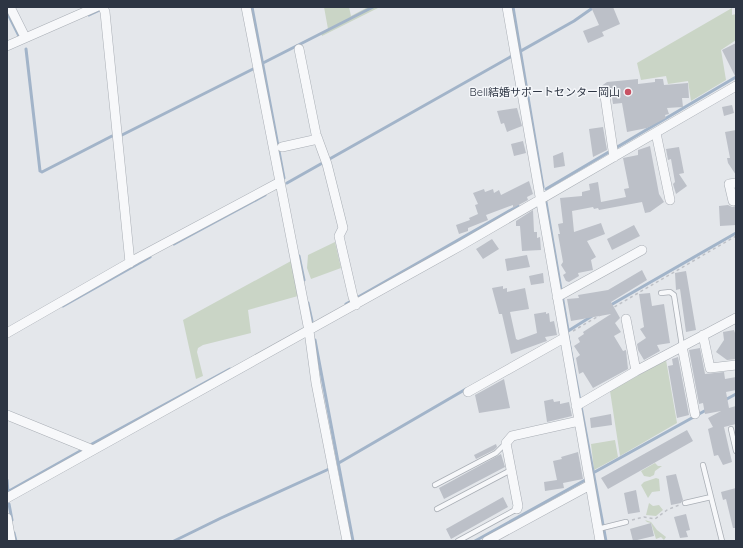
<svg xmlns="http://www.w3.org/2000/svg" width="743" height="548" viewBox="0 0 743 548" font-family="Quicksand,'Noto Sans JP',sans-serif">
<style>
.green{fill:#cad5c6}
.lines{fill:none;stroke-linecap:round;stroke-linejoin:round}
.stream{stroke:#a2b4c9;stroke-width:3}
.building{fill:#bcc0c8}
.lane-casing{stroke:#a9aeb5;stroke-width:6}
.street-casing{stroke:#a9aeb5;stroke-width:10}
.path{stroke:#bec1c7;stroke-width:1.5;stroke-dasharray:3 3;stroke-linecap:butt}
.lane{stroke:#f7f8fa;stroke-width:4.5}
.street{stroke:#f7f8fa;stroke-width:9}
.poi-dot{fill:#c85263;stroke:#f4f6f9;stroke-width:1.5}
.labels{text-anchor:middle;stroke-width:3;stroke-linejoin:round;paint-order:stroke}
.poi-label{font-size:11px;fill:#2d3543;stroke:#f4f6f9;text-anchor:end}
</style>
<rect width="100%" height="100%" fill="#e4e7eb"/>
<!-- green -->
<path class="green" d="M 324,7 L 349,7 L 351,16 L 368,7 L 380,7 L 322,36 L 321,33 L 328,29 Z
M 732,8 L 732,15 L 736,14 L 736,40 L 721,50 L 726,80 L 691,101 L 688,81 L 668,84 L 666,76 L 641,80 L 637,63 Z
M 335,242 L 341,268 L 311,279 L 307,268 L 308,255 Z
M 291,261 L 298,296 L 248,310 L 251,333 L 203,345 L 198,348 L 197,352 L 203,376 L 196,379 L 183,320 Z
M 666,360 L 677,423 L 620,456 L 610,391 Z
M 615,440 L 618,457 L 594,470 L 591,444 Z
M 655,463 L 658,466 L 662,466 L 655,471 L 654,475 L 650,477 L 644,476 L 641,471 Z
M 656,478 L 659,479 L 660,491 L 652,492 L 648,498 L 641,485 L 644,482 Z
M 649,503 L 653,506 L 659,505 L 663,510 L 656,516 L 646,515 Z
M 645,520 L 651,522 L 657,530 L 666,537 L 664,540 L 661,537 L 656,539 L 651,523 L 647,522 Z"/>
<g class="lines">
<!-- stream -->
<path class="stream" d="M 252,7 L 284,178
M 513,7 L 543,187
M 7,12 L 20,38
M 89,15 L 102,9
M 26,49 L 40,171 L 42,172 L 112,136
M 263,63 L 373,7
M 120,136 L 255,68
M 287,183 L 574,21 L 594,7
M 546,189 L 736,77
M 546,202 L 568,330
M 174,244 L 265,195
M 299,256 L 304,280
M 308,303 L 312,321
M 346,304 L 518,206
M 63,306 L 150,257
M 609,306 L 736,233
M 567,331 L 606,541
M 565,333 L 592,316
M 315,340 L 353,541
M 725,400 L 736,394
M 92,444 L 230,369
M 337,464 L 466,389
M 593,473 L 708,409
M 7,480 L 8,492
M 9,491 L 82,450
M 9,504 L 12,520
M 14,533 L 16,541
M 174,541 L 221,518 L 329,469
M 475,541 L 587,479"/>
</g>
<!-- building -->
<path class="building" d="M 591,7 L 613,7 L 620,24 L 602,32 L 604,36 L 588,43 L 583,31 L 599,25 Z
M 736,43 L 736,78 L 722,50 Z
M 638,79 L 638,84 L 655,82 L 655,79 L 663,79 L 664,85 L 688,83 L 689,98 L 682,98 L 683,107 L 667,108 L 669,114 L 665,115 L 666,118 L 647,128 L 627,132 L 622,103 L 613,104 L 611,91 L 601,92 L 600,87 L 607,82 Z
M 732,105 L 734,113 L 724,116 L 722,107 Z
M 517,108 L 522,126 L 507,132 L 504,123 L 501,124 L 497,111 Z
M 603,127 L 607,150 L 593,157 L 589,129 Z
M 736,130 L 736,175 L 728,163 L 727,158 L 730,158 L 725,132 Z
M 523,141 L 526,153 L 514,156 L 511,144 Z
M 650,146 L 659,194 L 664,202 L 650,212 L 645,213 L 642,202 L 599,210 L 598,208 L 594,209 L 593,207 L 572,211 L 574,232 L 601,223 L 605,234 L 587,241 L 596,257 L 591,260 L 593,270 L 578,273 L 579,276 L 569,282 L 566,281 L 563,275 L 566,273 L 561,265 L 563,262 L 558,234 L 560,234 L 558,224 L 563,223 L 560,198 L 582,196 L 582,192 L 590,190 L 589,184 L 598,182 L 601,202 L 626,197 L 624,189 L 629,188 L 623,158 L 638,155 L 638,150 Z
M 679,147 L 684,173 L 679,174 L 687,186 L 676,194 L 673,184 L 675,182 L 671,159 L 668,160 L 666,149 Z
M 563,152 L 565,166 L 554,168 L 553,156 Z
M 529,181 L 533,194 L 527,197 L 528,200 L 513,208 L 513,205 L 486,215 L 488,220 L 468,228 L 468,231 L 459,234 L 456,225 L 470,220 L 469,218 L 478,214 L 475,205 L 478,204 L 473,193 L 484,189 L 485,192 L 493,189 L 494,193 L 499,190 L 501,195 Z
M 728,205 L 732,207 L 736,206 L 736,225 L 720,226 L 719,206 Z
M 533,210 L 534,232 L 537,232 L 537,238 L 540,237 L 541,250 L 522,251 L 520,226 L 516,226 L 516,221 Z
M 634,225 L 640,236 L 612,250 L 607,239 Z
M 492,239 L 499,249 L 483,259 L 476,249 Z
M 527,255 L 530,267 L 507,271 L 505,259 Z
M 642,270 L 647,280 L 611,302 L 620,318 L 615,323 L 621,332 L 614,336 L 623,351 L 626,350 L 628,369 L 593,388 L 583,372 L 579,374 L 576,358 L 580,355 L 574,346 L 580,342 L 578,338 L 584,334 L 583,332 L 611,314 L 571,321 L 567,299 L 579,298 L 578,295 L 608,290 Z
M 686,271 L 696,330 L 686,332 L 680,289 L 676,290 L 675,273 Z
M 543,273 L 544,283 L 531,285 L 529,276 Z
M 503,286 L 503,289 L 507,288 L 507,292 L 525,288 L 529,309 L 510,312 L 516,339 L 518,340 L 537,333 L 534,314 L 546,312 L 546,314 L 549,313 L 550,322 L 554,321 L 557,335 L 545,337 L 547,341 L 544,342 L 511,354 L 502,314 L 499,314 L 492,288 Z
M 650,293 L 652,306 L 664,304 L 670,343 L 657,345 L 660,351 L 644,360 L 638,350 L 637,344 L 646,338 L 640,329 L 644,327 L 639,294 Z
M 734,330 L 736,336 L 736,359 L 727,360 L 716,352 L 724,340 L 723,332 Z
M 700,348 L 705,374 L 724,372 L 725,379 L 736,377 L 736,390 L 726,392 L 729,408 L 736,406 L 736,424 L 724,427 L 732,462 L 723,465 L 718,455 L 714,456 L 708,429 L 713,427 L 708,418 L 721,411 L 705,414 L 703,403 L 699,404 L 689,350 Z
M 678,357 L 689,415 L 677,418 L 668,366 L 673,365 L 672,359 Z
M 504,379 L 510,408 L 479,413 L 475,395 Z
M 553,399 L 554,402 L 560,401 L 560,404 L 569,402 L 572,416 L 547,422 L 544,401 Z
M 611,414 L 612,425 L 591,428 L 590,418 Z
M 687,430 L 693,441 L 608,489 L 601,478 Z
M 496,444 L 497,447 L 494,450 L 476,459 L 474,455 Z
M 578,452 L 583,479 L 563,483 L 564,488 L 545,491 L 544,482 L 557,480 L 553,461 L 562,459 L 561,457 Z
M 501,454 L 505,467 L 444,499 L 439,488 Z
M 676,474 L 683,500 L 681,503 L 671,505 L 666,476 Z
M 736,488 L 736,528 L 733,528 L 726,499 L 723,500 L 721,492 Z
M 636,490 L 640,512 L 628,514 L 624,493 Z
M 503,497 L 508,507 L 451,539 L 446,529 Z
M 686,514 L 690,530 L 686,531 L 688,537 L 680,538 L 674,517 Z
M 651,523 L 654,536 L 633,541 L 630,529 Z"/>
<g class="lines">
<!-- lane casing -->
<g class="lane-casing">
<path id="lane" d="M 661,293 L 670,292 L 674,295 L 682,346
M 731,429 L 736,451
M 703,465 L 722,541
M 435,485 L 496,453 L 506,443
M 685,503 L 711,497
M 437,509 L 511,470
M 598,529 L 626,522
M 458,541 L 517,509"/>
</g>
<!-- street casing -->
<g class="street-casing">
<path id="street" d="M 10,7 L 25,37
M 103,7 L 105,12 L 130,263
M 246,7 L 309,331 L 316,383 L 347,541
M 507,7 L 600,541
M 7,46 L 96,7
M 299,49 L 316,134 L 327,164 L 343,228 L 339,236 L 353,297 L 356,305
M 605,96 L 614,157
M 656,133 L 670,200
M 282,147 L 318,139
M 733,201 L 729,184 L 736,183
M 557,297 L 642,250
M 626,319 L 636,371
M 7,333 L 136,259 L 280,182
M 703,335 L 710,368 L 736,365
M 682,346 L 695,414
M 468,392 L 564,338
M 576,406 L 636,371 L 736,318
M 7,415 L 93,450
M 7,498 L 460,246 L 736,86
M 517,509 L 518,506 L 506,443 L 512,436 L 579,421
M 7,518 L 11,541
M 487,541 L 590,485"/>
</g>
<!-- path -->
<path class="path" d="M 573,331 L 736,236
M 632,520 L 644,517 L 655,519 L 667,510 L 679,505"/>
<!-- lane -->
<use href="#lane" class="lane"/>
<!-- street -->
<use href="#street" class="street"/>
</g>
<!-- markers -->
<circle class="poi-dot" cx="628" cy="92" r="4"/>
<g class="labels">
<!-- poi labels -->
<g class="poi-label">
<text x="620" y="96">Bell結婚サポートセンター岡山</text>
</g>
</g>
<!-- border -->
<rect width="743" height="548" fill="none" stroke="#2d3543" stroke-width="16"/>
</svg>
